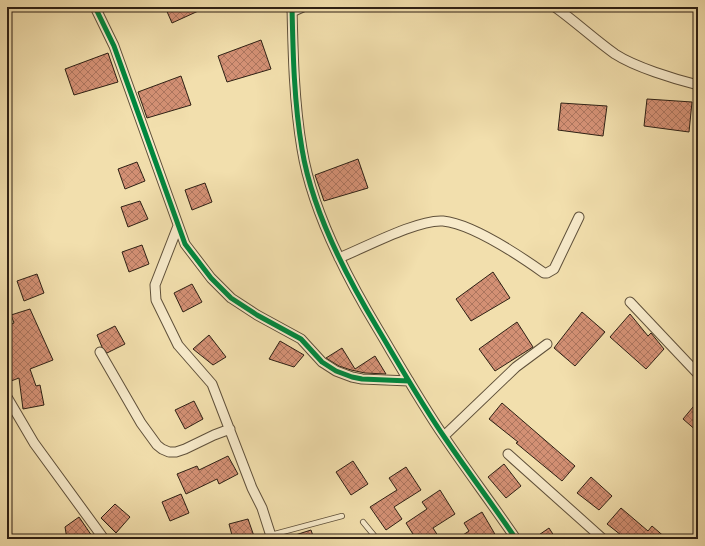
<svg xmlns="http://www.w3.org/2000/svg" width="705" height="546" viewBox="0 0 705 546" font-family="'Sorts Mill Goudy',serif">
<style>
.building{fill:url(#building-cross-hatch);stroke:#2e2014}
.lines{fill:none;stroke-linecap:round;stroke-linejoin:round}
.lane-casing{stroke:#5f503a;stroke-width:6}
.street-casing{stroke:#5f503a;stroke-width:11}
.lane{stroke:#f7eaca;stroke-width:4.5}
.street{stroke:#f7eaca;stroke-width:9}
.cycleway-casing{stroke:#f7eaca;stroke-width:8}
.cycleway{stroke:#00873e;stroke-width:5}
</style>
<defs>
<pattern id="building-cross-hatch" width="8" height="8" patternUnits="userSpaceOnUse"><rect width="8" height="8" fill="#d39074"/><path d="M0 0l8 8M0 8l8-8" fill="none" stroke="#ac755e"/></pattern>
</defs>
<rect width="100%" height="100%" fill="#f2dfad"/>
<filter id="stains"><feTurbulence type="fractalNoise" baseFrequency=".005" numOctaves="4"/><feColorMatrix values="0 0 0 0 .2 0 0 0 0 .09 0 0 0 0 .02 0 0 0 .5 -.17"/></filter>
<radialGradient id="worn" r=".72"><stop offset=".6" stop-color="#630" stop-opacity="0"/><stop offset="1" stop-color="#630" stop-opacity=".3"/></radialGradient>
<!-- building -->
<path class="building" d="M 165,7 L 207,7 L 172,23 Z
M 261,40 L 271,69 L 227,82 L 218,56 Z
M 108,53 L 118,82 L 74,95 L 65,69 Z
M 181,76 L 191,105 L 147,118 L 138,92 Z
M 647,99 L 692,102 L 689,132 L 644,126 Z
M 561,103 L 607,106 L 603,136 L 558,130 Z
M 358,159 L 368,188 L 324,201 L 315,175 Z
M 137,162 L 145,181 L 125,189 L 118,169 Z
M 205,183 L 212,202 L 192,210 L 185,190 Z
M 140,201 L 148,219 L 128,227 L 121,207 Z
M 142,245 L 149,264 L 129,272 L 122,252 Z
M 493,272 L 510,298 L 471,321 L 456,299 Z
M 37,274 L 44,293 L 24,301 L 17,281 Z
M 192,284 L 202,302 L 183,312 L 174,293 Z
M 30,309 L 53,360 L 30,369 L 36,386 L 40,385 L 44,405 L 23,409 L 19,378 L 11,381 L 7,369 L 7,326 L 14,323 L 11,315 Z
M 582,312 L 605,332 L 575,366 L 554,348 Z
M 630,314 L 648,336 L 651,333 L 664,349 L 646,369 L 610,337 Z
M 517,322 L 533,347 L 495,371 L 479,349 Z
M 115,326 L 125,344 L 107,353 L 102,347 L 97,335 Z
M 209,335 L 226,357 L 213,365 L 193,349 Z
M 280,341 L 304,355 L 294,367 L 269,359 Z
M 342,348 L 355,369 L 375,356 L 386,374 L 365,373 L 351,370 L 339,366 L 326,358 Z
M 194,401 L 203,419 L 185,429 L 175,410 Z
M 698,401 L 698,432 L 683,419 Z
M 502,403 L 575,466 L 562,481 L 516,443 L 518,442 L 489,419 Z
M 228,456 L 238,474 L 219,484 L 217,479 L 186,494 L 177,474 L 197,466 L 199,470 Z
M 353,461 L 368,484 L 351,495 L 336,472 Z
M 504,464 L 521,486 L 506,498 L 488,477 Z
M 406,467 L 421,490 L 394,507 L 402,519 L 386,530 L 370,507 L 397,490 L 389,478 Z
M 591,477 L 612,496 L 599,510 L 577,493 Z
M 440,490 L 455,514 L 433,528 L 440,539 L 416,539 L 406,523 L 427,509 L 422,502 Z
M 181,494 L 189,513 L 170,521 L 162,502 Z
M 115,504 L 130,517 L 116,533 L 101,518 Z
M 621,508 L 648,531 L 652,526 L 667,539 L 626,539 L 607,524 Z
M 482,512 L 496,536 L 491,539 L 457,539 L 469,531 L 464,523 Z
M 79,517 L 94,539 L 67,539 L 65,527 Z
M 248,519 L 255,539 L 233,539 L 229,524 Z
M 549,528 L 556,539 L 533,539 Z
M 311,530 L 314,539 L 289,539 L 289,537 Z"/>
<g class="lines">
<!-- lane casing -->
<g class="lane-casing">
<path id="lane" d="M 363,522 L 377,539
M 271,535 L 342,516"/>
</g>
<!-- street casing -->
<g class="street-casing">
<path id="street" d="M 95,7 L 114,46 L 185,244 L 211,278 L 231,298 L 257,315 L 301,339 L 322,362 L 336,371 L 352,377 L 362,379 L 409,381
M 292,7 C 293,54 294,102 302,149 C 312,211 346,276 378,329 C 400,366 421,403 445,438 C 468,472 493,505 516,539
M 555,7 C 576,22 594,39 615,54 C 635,67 674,79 698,85
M 292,12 L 303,7
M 178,226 L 155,285 L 156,300 L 178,345 L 212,384 L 252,488 L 262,508 L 272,539
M 339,258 C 364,248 418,219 443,221 C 472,224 520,256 544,273 L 547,273 L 554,269 L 579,217
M 630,302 L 698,374
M 100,352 L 141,423 L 157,445 L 162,449 L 169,452 L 176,452 L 185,449 L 214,435 L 230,429
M 7,397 L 34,443 L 104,539
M 444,436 L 516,367 L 547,344
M 508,454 L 603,539"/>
</g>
<!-- lane -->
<use href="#lane" class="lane"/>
<!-- street -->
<use href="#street" class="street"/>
<!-- cycleway casing -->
<g class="cycleway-casing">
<path id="cycleway" d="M 95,7 L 114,46 L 185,244 L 211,278 L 231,298 L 257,315 L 301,339 L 322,362 L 336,371 L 352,377 L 362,379 L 409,381
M 292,7 C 293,54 294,102 302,149 C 312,211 346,276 378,329 C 400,366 421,403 445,438 C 468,472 493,505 516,539"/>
</g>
<!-- cycleway -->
<use href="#cycleway" class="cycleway"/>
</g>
<!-- margin -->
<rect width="705" height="546" fill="none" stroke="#f2dfad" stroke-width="24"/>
<rect x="8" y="8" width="689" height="530" fill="none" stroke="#2e2014" stroke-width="2"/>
<rect x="12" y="12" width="681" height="522" fill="none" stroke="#2e2014"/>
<rect width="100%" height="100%" filter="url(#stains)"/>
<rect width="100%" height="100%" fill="url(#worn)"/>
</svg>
